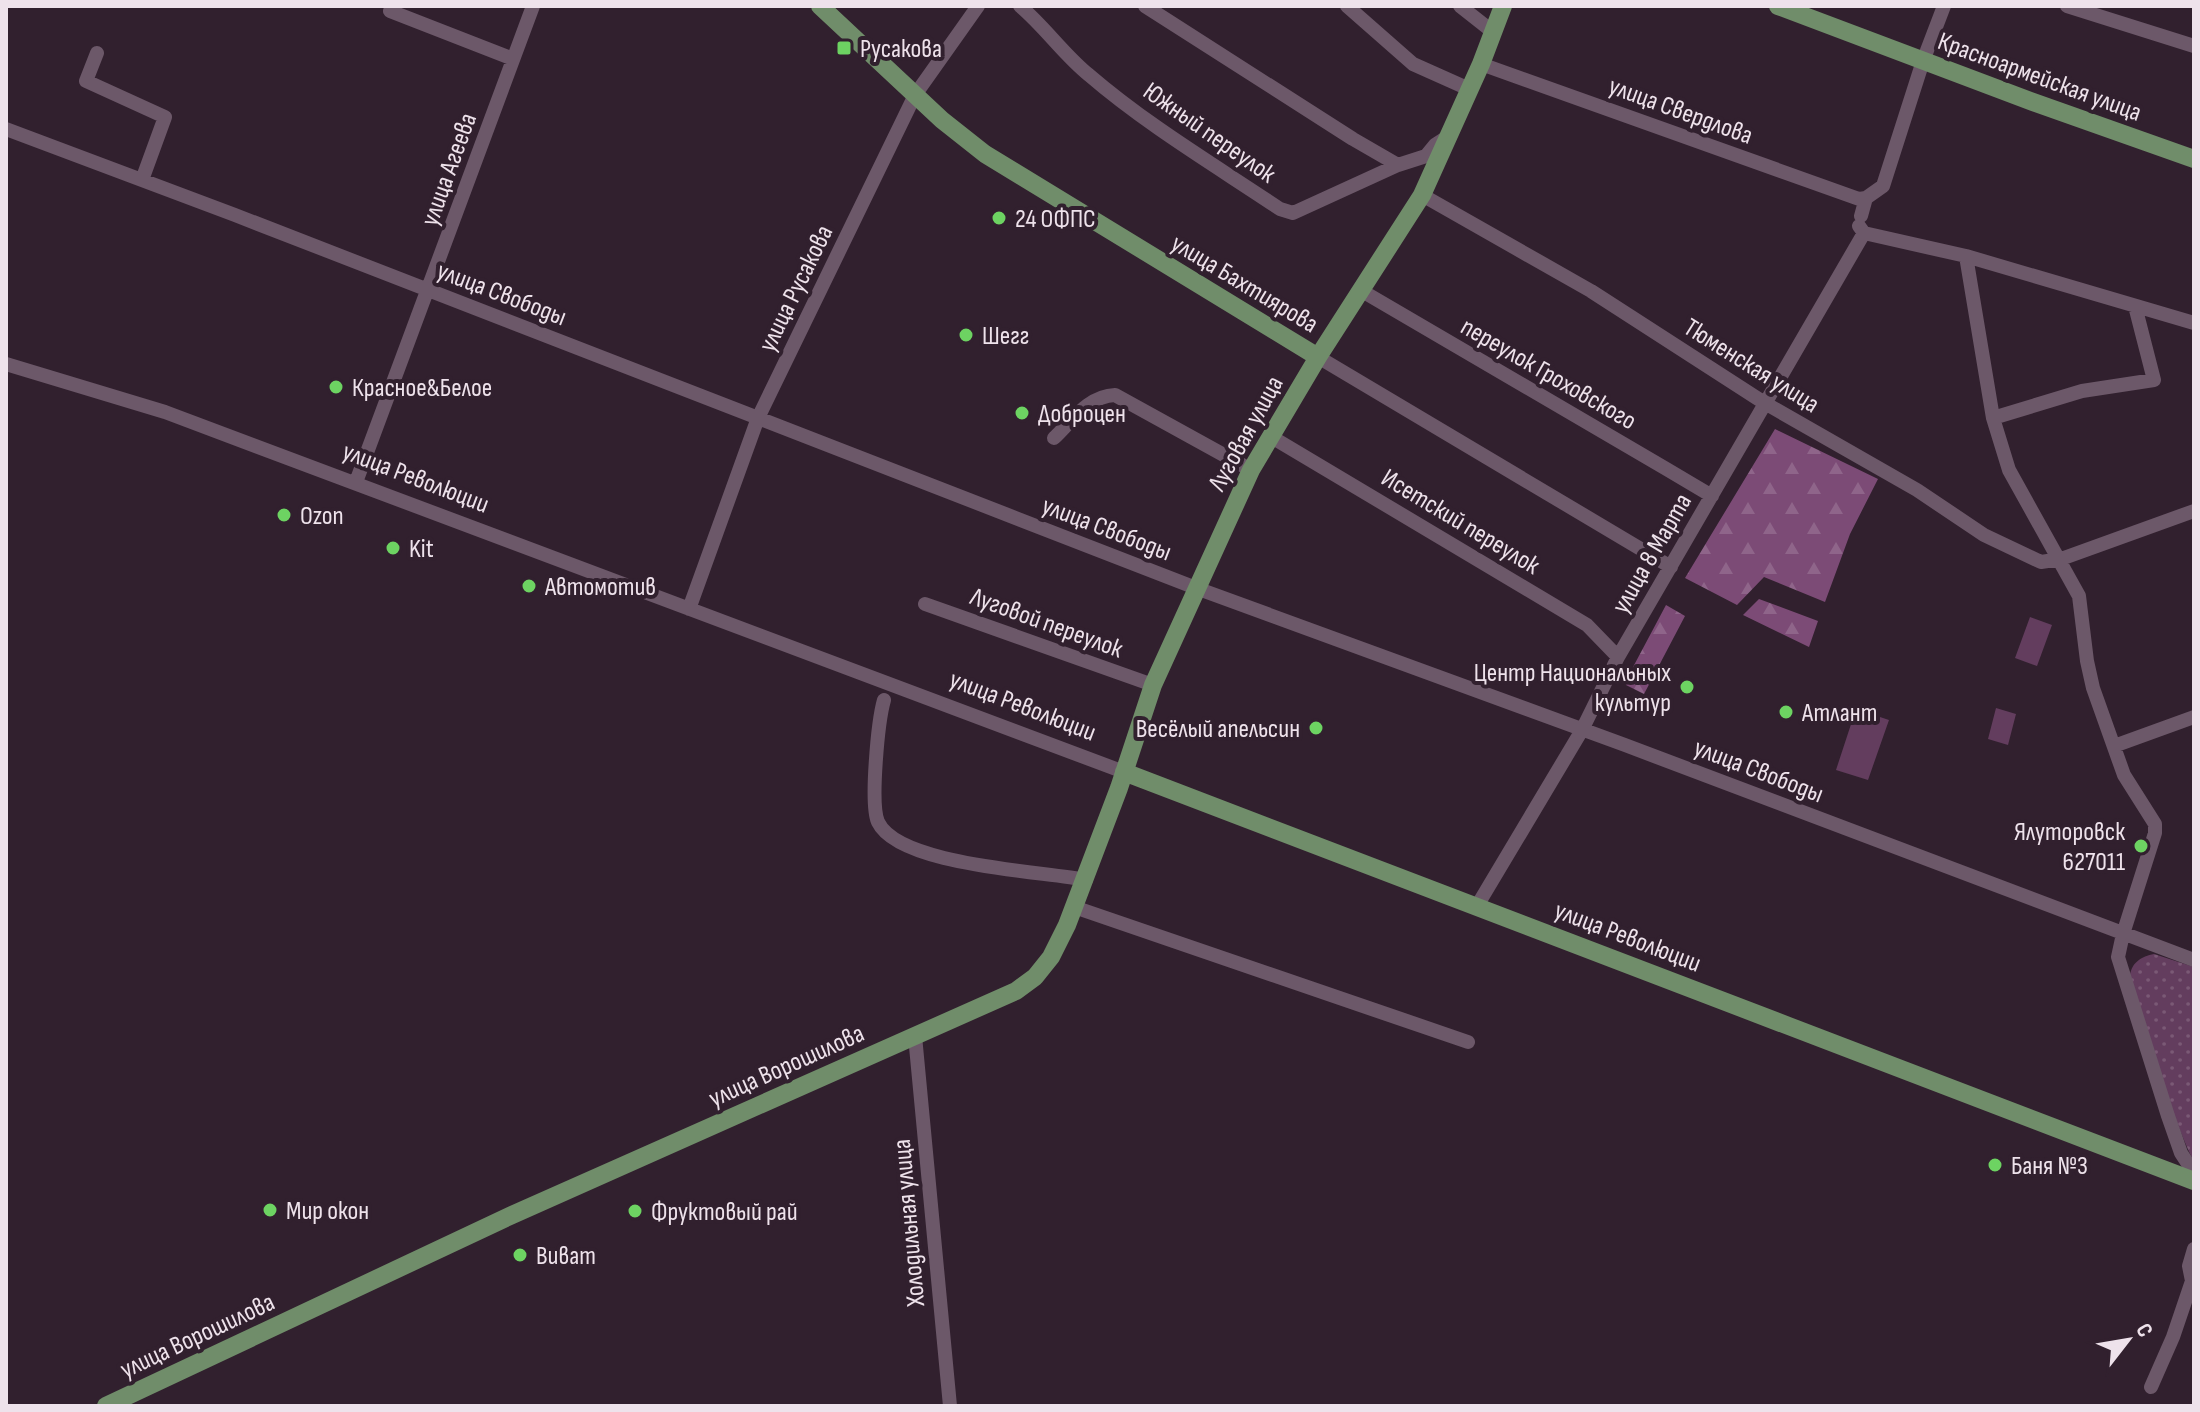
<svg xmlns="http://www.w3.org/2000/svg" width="2200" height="1412" viewBox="0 0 2200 1412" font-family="'Sofia Sans Condensed',sans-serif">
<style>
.forest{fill:url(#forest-firs)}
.park{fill:url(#park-dots)}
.garden{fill:#633d5e}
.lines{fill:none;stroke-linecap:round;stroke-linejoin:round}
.minor{stroke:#6c5869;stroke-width:14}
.major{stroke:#708d6a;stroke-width:18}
.poi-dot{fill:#6dd362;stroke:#31202e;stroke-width:3}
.labels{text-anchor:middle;stroke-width:8;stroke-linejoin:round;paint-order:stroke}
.poi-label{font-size:26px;fill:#eee2eb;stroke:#31202e;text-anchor:start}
.street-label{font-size:26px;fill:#eee2eb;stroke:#31202e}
</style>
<defs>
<pattern id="forest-firs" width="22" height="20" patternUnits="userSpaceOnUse" patternTransform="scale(2)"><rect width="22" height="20" fill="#7c4b76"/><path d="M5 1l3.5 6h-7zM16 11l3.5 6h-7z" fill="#8f658a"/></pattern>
<pattern id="park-dots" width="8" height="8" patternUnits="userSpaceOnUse" patternTransform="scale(2)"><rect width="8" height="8" fill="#633d5e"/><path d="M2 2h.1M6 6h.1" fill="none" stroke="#7a5975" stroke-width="1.8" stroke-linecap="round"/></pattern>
</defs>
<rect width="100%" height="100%" fill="#31202e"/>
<!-- forest -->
<path class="forest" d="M 1775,429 L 1878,479 L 1850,534 L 1825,602 L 1764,577 L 1737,605 L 1685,578 Z
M 1759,599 L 1818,621 L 1809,647 L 1743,615 Z
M 1666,605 L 1685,616 L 1644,694 L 1624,684 Z"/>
<!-- park -->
<path class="park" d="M 2154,954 L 2194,967 L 2194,1161 C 2183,1144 2129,996 2130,978 C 2130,963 2142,956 2154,954 Z"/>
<!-- garden -->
<path class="garden" d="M 2030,617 L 2052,625 L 2037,666 L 2015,658 Z
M 1996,708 L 2016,714 L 2008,745 L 1988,739 Z
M 1856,709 L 1889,720 L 1868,780 L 1836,770 Z"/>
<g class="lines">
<!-- minor -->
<path class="minor" d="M 1020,6 C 1045,27 1064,55 1089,75 C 1147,125 1216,166 1280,209 L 1293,213 L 1398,165
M 1145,6 L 1353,139 L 1398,165 L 1426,156 L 1435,145 L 1449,136
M 1347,6 L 1413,64 L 1469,89
M 1460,6 L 1493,32
M 2067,6 L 2194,46
M 390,11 L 513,59
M 97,53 L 86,81 L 165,117 L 142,180
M 1481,64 L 1859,199 L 1866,198
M 6,129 L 235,215 L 1196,588 L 1625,745 L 2194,960
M 1422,195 L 1591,291 L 1763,402 L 1917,490 L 1984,535 L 2041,562 L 2061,559 L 2194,511
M 1861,216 L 1866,198 L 1883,186 L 1923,61 L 1944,6
M 1864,233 L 1966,256 L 2194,323
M 1966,256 L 1993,418 L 2009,470 L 2079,596 L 2087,661 L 2093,688 L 2124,775 L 2155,824 L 2155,833 L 2123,934 L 2118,957 L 2168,1116 L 2181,1153 L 2194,1173
M 1362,291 C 1479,360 1596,427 1712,496
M 1318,357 L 1671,567
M 6,364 L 165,412 L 1124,772
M 1993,418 L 2082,391 L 2154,380 L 2135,306
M 1270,436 L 1587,625 L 1618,657
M 1054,438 C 1072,421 1088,396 1115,395 L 1251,470
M 356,482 L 533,6
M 925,604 L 1153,685
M 689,609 L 758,418 L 915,95 L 978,6
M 884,700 C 878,721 870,804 878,822 C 899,866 1042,871 1086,880
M 2114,746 L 2194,717
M 1477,906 L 1582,730 L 1618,657 L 1864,233 L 1859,226
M 1074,907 L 1468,1042
M 915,1036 L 950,1406
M 2151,1387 L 2173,1337 L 2192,1281 L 2189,1266 L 2194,1249"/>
<!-- major -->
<path class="major" d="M 820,6 L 942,120 L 985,154 L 1318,357
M 1778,6 L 2033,102 L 2194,159
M 1124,772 L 2194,1181
M 106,1406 L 512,1215 L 1016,991 L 1035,977 L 1051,957 L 1067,925 L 1119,788 L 1153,685 L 1251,470 L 1318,357 L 1422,195 L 1481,64 L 1503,6"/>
</g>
<!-- markers -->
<g class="poi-dot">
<rect x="836" y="40" width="16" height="16" rx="4"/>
<circle cx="999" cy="218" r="8"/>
<circle cx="966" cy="335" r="8"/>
<circle cx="336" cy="387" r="8"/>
<circle cx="1022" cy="413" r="8"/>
<circle cx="284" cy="515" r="8"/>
<circle cx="393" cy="548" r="8"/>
<circle cx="529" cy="586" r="8"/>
<circle cx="1687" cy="687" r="8"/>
<circle cx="1786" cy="712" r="8"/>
<circle cx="1316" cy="728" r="8"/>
<circle cx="2141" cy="846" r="8"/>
<circle cx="1995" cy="1165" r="8"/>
<circle cx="270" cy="1210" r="8"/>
<circle cx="635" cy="1211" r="8"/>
<circle cx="520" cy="1255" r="8"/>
</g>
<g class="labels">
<!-- poi labels -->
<g class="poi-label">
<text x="860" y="57">Русакова</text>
<text x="1015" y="227">24 ОФПС</text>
<text x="982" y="344">Шегг</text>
<text x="352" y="396">Красное&amp;Белое</text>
<text x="1038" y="422">Доброцен</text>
<text x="300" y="524">Ozon</text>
<text x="409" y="557">Kit</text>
<text x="545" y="595">Автомотив</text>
<text x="1671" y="681" text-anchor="end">Центр Национальных<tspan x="1671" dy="30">культур</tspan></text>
<text x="1802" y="721">Атлант</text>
<text x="1300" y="737" text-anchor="end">Весёлый апельсин</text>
<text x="2125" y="840" text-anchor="end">Ялуторовск<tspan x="2125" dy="30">627011</tspan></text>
<text x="2011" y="1174">Баня №3</text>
<text x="286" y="1219">Мир окон</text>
<text x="651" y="1220">Фруктовый рай</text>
<text x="536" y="1264">Виват</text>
</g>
<!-- street labels -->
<g class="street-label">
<text transform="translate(2040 76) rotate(20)" y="9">Красноармейская улица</text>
<text transform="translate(1681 110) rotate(20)" y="9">улица Свердлова</text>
<text transform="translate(1210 132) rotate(35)" y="9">Южный переулок</text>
<text transform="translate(448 169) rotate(-70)" y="9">улица Агеева</text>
<text transform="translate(1245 283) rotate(31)" y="9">улица Бахтиярова</text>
<text transform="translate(795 288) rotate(-64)" y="9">улица Русакова</text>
<text transform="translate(502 293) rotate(21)" y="9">улица Свободы</text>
<text transform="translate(1752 365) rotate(32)" y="9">Тюменская улица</text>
<text transform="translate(1549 373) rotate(30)" y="9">переулок Гроховского</text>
<text transform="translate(1245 433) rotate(-61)" y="9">Луговая улица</text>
<text transform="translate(416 477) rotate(21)" y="9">улица Революции</text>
<text transform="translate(1461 521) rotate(31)" y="9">Исетский переулок</text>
<text transform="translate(1107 528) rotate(21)" y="9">улица Свободы</text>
<text transform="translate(1651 553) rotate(-60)" y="9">улица 8 Марта</text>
<text transform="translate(1047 622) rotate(20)" y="9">Луговой переулок</text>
<text transform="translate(1023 705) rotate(21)" y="9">улица Революции</text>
<text transform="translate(1759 770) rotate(21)" y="9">улица Свободы</text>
<text transform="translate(1628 936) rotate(21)" y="9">улица Революции</text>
<text transform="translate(786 1065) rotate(-24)" y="9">улица Ворошилова</text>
<text transform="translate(908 1223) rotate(-95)" y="9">Холодильная улица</text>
<text transform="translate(197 1335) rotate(-25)" y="9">улица Ворошилова</text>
</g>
</g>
<!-- border -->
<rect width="2200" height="1412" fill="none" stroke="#eee2eb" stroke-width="16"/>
<!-- north arrow -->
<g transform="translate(2128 1340) rotate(59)" stroke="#31202e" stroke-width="6" paint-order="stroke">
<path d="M0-6L14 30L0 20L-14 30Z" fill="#eee2eb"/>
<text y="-12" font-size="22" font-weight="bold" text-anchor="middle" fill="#eee2eb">С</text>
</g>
</svg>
